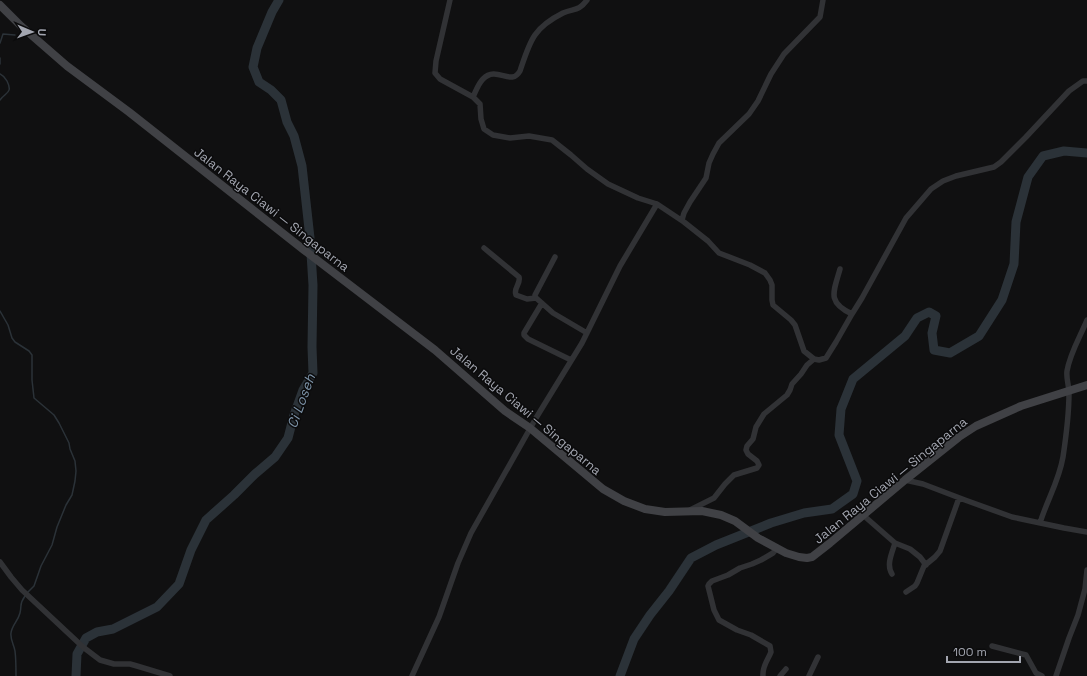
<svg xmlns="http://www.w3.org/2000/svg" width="1087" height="676" viewBox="0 0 1087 676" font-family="'Space Grotesk',sans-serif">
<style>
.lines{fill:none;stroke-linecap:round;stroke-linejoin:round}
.stream{stroke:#2b3238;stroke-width:1.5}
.river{stroke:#2b3238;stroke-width:9}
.street{stroke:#313235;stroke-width:5.5}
.secondary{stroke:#404145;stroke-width:8}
.labels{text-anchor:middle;stroke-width:3;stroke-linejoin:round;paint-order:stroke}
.street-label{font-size:13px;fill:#a3a6b0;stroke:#0b0b0c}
.water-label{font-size:14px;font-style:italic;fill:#7d93a8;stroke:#0b0b0c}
</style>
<rect width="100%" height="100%" fill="#101011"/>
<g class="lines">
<!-- stream -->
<path class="stream" d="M 0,43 L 3,34 L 15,35
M 0,58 L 0,64
M 0,74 C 4,76 5,77 7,81 C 13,93 6,92 0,100
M 0,311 L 8,325 L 12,338 L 15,342 L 29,351 L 32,355 L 32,380 L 34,398 L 54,415 L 59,423 L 69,443 L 70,449 L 75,461 L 76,471 L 75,481 L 72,495 L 66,505 L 57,527 L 52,545 L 41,566 L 34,586 L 27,593
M 16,676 C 16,668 16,659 15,651 C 14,645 10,639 11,633 C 12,625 18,621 20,613 C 22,605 19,604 25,596"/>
<!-- river -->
<path class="river" d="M 76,676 L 77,654 L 86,638 L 97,632 L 113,629 L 157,607 L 179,584 L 191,550 L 206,520 L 234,495 L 255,474 L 275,457 L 288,438 L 294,415 L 303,390 L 313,373 L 312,347 L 313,285 L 310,238 L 302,166 L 294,136 L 287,122 L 281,100 L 271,90 L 259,82 L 253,67 L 257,48 L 272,12 L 279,0
M 620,676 L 634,639 L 650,615 L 669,591 L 691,558 L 716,545 L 771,523 L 804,513 L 832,509 L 853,494 L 857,481 L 839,435 L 841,409 L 853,379 L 905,336 L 917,318 L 929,312 L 936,316 L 932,333 L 934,350 L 950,353 L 979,336 L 1002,300 L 1014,264 L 1016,222 L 1028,177 L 1043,156 L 1064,151 L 1087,153"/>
<!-- street -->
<path class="street" d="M 450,0 L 436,61 L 435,73 L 440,79 L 473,97 L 480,104 L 481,119 L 484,129 L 493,135 L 510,138 L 529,136 L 552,140 L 571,155 L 587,169 L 608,184 L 638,198 L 657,204 L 684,222 L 708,241 L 719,253 L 750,265 L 765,273 L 770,280 L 772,285 L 772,300 L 773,305 L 791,320 L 795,325 L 804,351 L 814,359 L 819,360 L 826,358 L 836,342 L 852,314 L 862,298 L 906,218 L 931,189 L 943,181 L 956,176 L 994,167 L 1001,162 L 1026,137 L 1069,91 L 1083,81 L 1087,81
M 473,97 C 476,91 478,84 483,79 C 497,65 511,87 520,71 C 530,41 533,28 563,13 C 574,8 578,12 587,0
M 682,220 L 684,213 L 690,202 L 706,178 L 709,163 L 713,154 L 719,143 L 749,114 L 758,101 L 771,74 L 784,54 L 820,17 L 823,0
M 484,248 L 519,277 C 521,284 513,288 516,295 L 527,299 L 536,298
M 555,257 L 535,295 L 535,297 L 553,313 L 587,333
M 840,269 C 834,291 826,302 852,314
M 542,303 L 524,333 L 524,335 L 528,339 L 571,360
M 905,480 L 923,484 L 965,500 L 1012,517 L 1064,528 L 1087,532
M 690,510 L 714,498 L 725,484 L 734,475 L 757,468 L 759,465 L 757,461 L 748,454 L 746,450 L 747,446 L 753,439 L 756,427 L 764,414 L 787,395 L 790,390 L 792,384 L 801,374 L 807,365 L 814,359
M 863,515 L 895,543 L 910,549 L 920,557 L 926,565
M 1040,523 C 1047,500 1059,481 1063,457 C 1066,437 1069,412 1069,393 C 1069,385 1066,379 1067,371 C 1070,353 1080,337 1087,320
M 0,562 L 11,577 L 22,590 L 83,647 L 100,660 L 114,664 L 130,664 L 137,666 L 170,676
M 892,574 C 886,565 892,553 895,543
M 906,592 L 915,586 L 917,583 L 924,566 L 935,557 L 940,551 L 959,498
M 992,646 L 1026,655 L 1036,673 L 1042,676
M 412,676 L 439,617 L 458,563 L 471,533 L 536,418 L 582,343 L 620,266 L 657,204
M 763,676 C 762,666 768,660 771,652 L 770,646 L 751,635 L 737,630 L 719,620 L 714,610 L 708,586 L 709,584 L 712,581 L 728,575 L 740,568 L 752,564 L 761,560 L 773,553 L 777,548
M 780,676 L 786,669
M 809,676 L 818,657
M 1056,676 L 1069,638 L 1078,615 L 1085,589 L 1087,570"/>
<!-- secondary -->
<path class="secondary" d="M 0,5 L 21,26 L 67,66 L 129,112 L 304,250 L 435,350 L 505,411 L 530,428 L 603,489 L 624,501 L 645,509 L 665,512 L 702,511 L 721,515 L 735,521 L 758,538 L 786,553 L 799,557 L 807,558 L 812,557 L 830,543 L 905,480 L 959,437 L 976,426 L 1021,406 L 1087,385"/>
</g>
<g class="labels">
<!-- street labels -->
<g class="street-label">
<text transform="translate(272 209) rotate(38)" y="5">Jalan Raya Ciawi — Singaparna</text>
<text transform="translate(526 410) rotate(40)" y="5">Jalan Raya Ciawi — Singaparna</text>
<text transform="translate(890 480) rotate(-39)" y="5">Jalan Raya Ciawi — Singaparna</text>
</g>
<!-- water labels -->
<g class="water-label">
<text transform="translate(301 401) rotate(-70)" y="5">Ci Loseh</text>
</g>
</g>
<!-- north arrow -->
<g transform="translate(32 32) rotate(92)" stroke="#0b0b0c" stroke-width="3" paint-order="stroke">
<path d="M0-3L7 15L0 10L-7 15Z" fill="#a3a6b0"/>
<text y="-6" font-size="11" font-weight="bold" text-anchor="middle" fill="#a3a6b0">U</text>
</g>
<!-- scale -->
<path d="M947 656v6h73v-6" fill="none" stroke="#a3a6b0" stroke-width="2"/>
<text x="953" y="656" font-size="12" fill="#a3a6b0" stroke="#0b0b0c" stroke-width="3" paint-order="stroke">100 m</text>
</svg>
